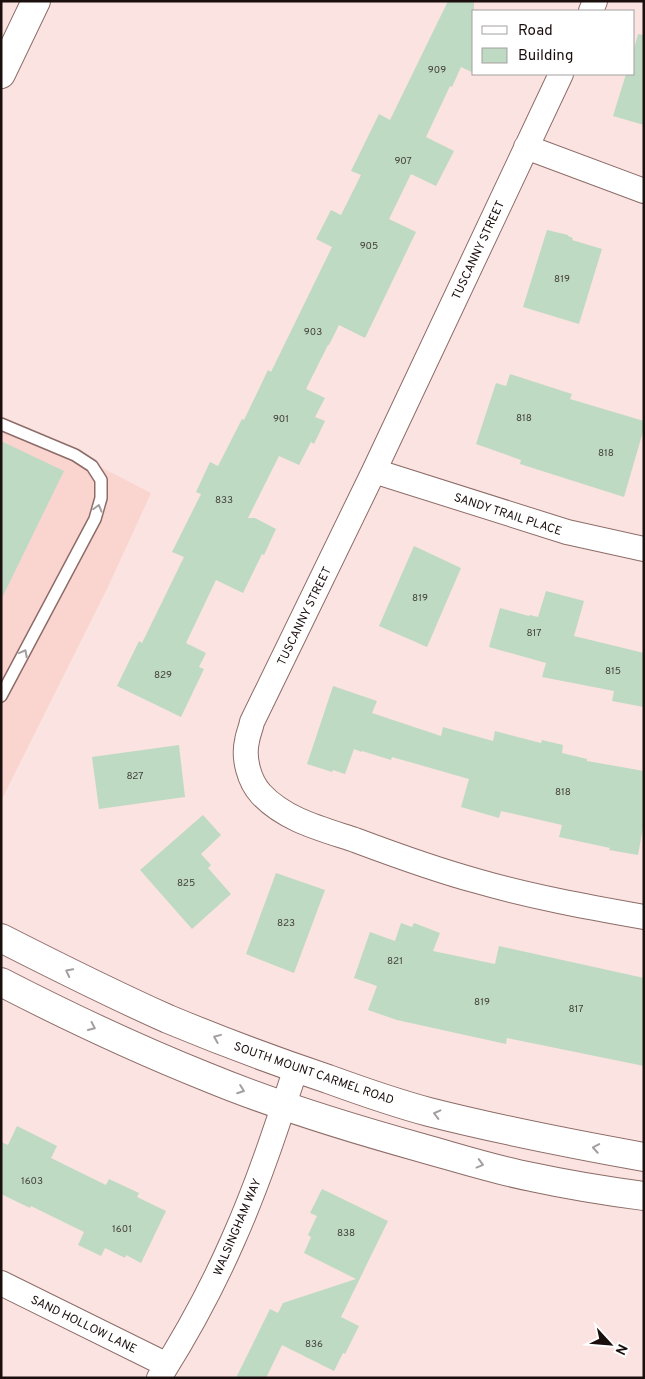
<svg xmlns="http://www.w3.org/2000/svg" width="645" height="1379" viewBox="0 0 645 1379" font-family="Overpass,sans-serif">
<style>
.built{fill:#fad5d0}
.building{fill:#bfdac3}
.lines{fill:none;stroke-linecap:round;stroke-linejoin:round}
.lane-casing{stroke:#8d6c68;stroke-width:14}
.street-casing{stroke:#8d6c68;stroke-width:26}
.secondary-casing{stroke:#8d6c68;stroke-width:30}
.lane{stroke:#fff;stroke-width:11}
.street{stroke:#fff;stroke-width:24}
.secondary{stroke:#fff;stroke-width:28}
.oneway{stroke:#a49f9f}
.labels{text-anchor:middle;stroke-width:4;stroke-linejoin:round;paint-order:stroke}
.number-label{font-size:10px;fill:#44423b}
.street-label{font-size:12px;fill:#1b0f0e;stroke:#fff}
</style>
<rect width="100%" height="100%" fill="#fae3e0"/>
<!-- built -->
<path class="built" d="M 1,416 L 151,493 L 107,589 L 1,801 Z"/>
<!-- building -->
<path class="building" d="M 448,1 L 474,1 L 474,73 L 461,67 L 452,87 L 450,86 L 426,137 L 454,151 L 436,186 L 411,174 L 389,219 L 416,232 L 365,338 L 339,325 L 329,345 L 328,345 L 306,389 L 325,398 L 315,417 L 325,421 L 314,444 L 311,442 L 299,465 L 279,456 L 248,518 L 255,518 L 276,529 L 264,555 L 262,554 L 243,593 L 216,580 L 186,643 L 206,653 L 199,667 L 204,669 L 181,717 L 117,686 L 139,641 L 142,643 L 184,557 L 172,552 L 201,494 L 196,492 L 210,462 L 218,466 L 242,419 L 244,420 L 268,370 L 271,372 L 332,247 L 316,239 L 331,210 L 341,215 L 361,175 L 351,171 L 379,114 L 390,120 Z
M 638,34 L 644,35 L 644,125 L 613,116 L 626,74 L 634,74 L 634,49 Z
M 547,230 L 568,235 L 568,236 L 573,238 L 572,240 L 602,249 L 579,324 L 523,307 Z
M 510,374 L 572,394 L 570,399 L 644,421 L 644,428 L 624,497 L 520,464 L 521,460 L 476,444 L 496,383 L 506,386 Z
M 1,441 L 64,471 L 1,600 Z
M 414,546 L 461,568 L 427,647 L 379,626 Z
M 546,591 L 584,601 L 574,636 L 644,653 L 644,707 L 612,701 L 614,691 L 542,677 L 546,663 L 489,647 L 500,608 L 529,616 L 530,615 L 538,617 Z
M 333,686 L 377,701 L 372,713 L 441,736 L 443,727 L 493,741 L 495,731 L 541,743 L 542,740 L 563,745 L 562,753 L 587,759 L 587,761 L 644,771 L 644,822 L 638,855 L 609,850 L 610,848 L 559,837 L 562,825 L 501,811 L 499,818 L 461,807 L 469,779 L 392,757 L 391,760 L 362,751 L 362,752 L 354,749 L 345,774 L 333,770 L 332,772 L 307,764 Z
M 179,745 L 185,797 L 99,809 L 92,757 Z
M 203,815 L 221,835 L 201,854 L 211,865 L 208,868 L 231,894 L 192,929 L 140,870 Z
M 276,873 L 325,890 L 294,973 L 246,954 Z
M 401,923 L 412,927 L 414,923 L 440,933 L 433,951 L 495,964 L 499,946 L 644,978 L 644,1066 L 507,1038 L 506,1044 L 397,1020 L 368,1010 L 377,986 L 354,978 L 370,932 L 395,941 Z
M 17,1126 L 57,1146 L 51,1158 L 106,1185 L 109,1179 L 139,1193 L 137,1197 L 166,1211 L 141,1263 L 126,1255 L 125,1258 L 105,1248 L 101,1256 L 78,1245 L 84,1232 L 31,1206 L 30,1208 L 1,1194 L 1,1142 L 8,1145 Z
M 322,1189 L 388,1221 L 341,1317 L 359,1326 L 345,1354 L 343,1353 L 334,1371 L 282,1345 L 266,1378 L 236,1378 L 270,1309 L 278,1313 L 283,1303 L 356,1279 L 304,1253 L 311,1237 L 308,1235 L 317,1216 L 310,1213 Z"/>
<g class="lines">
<!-- lane casing -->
<g class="lane-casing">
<path id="lane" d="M 1,424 L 75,455 L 92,466 L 101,480 L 101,498 L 95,519 L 1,696"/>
</g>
<!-- street casing -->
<g class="street-casing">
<path id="street" d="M 591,11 L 595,1
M 561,74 L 374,471 L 252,722 C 251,728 248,734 247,741 C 243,758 249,781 261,794 C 285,820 322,829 355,840 C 395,855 436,870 477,881 C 532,897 588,907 644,917
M 526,147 L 644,191
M 374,471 L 567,532 L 644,549
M 1,1283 L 167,1365
M 159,1378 C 187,1334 212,1288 233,1240 C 258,1184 277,1126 296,1068"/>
</g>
<!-- secondary casing -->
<g class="secondary-casing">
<path id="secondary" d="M 1,74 L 36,1
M 1,938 C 56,966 112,994 168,1019 C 221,1041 274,1061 328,1079 C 361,1091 395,1103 429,1112 C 500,1130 572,1144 644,1157
M 1,982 C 69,1017 137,1049 207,1077 C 277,1106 350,1128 422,1148 C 458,1158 495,1170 532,1177 C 569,1185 606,1191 644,1196"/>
</g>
<!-- lane -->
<use href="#lane" class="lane"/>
<!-- street -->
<use href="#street" class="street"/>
<!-- secondary -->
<use href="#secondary" class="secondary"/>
</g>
<!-- one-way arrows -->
<defs><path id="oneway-chevron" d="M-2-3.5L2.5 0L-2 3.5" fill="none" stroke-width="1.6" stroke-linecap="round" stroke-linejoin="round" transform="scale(1.25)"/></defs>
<g class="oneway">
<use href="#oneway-chevron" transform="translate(98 508) rotate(-74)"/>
<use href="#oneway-chevron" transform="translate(24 653) rotate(-62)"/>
<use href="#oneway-chevron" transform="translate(69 972) rotate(-153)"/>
<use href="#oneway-chevron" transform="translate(92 1027) rotate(25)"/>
<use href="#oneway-chevron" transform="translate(217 1038) rotate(-158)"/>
<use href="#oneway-chevron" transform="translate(241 1090) rotate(20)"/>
<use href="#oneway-chevron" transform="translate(437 1114) rotate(-166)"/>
<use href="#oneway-chevron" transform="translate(596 1148) rotate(-170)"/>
<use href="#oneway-chevron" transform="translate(480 1164) rotate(15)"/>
</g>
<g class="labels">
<!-- number labels -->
<g class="number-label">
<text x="437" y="73">909</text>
<text x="403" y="164">907</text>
<text x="369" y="249">905</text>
<text x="562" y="282">819</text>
<text x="313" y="335">903</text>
<text x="524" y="421">818</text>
<text x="281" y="422">901</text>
<text x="606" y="456">818</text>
<text x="224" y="503">833</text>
<text x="420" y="601">819</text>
<text x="534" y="636">817</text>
<text x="613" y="674">815</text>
<text x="163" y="678">829</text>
<text x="135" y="779">827</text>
<text x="563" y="795">818</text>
<text x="186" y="886">825</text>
<text x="286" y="926">823</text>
<text x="395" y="964">821</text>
<text x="482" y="1005">819</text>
<text x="576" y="1012">817</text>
<text x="32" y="1184">1603</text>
<text x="122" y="1232">1601</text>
<text x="346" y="1236">838</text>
<text x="314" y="1347">836</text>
</g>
<!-- street labels -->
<g class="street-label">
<text transform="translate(478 250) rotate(-65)" y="4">TUSCANNY STREET</text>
<text transform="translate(508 514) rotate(18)" y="4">SANDY TRAIL PLACE</text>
<text transform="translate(304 616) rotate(-64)" y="4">TUSCANNY STREET</text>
<text transform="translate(314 1073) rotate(19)" y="4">SOUTH MOUNT CARMEL ROAD</text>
<text transform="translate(237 1227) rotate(-67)" y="4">WALSINGHAM WAY</text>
<text transform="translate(84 1324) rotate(26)" y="4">SAND HOLLOW LANE</text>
</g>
</g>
<!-- border -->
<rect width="645" height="1379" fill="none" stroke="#1b0f0e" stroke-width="5"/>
<!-- legend -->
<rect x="472" y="10" width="162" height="65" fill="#ffffff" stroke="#a49f9f"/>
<rect x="482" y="26" width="25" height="8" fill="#ffffff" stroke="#a49f9f"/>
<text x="518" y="35" font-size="15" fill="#1b0f0e">Road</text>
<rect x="482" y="48" width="25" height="15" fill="#bfdac3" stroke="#a49f9f"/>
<text x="518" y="60" font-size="15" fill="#1b0f0e">Building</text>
<!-- north arrow -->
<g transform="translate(610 1344) rotate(116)" stroke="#ffffff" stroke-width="4" paint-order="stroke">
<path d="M0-4L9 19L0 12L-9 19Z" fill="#1b0f0e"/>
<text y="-8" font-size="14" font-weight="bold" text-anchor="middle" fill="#1b0f0e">N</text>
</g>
</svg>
